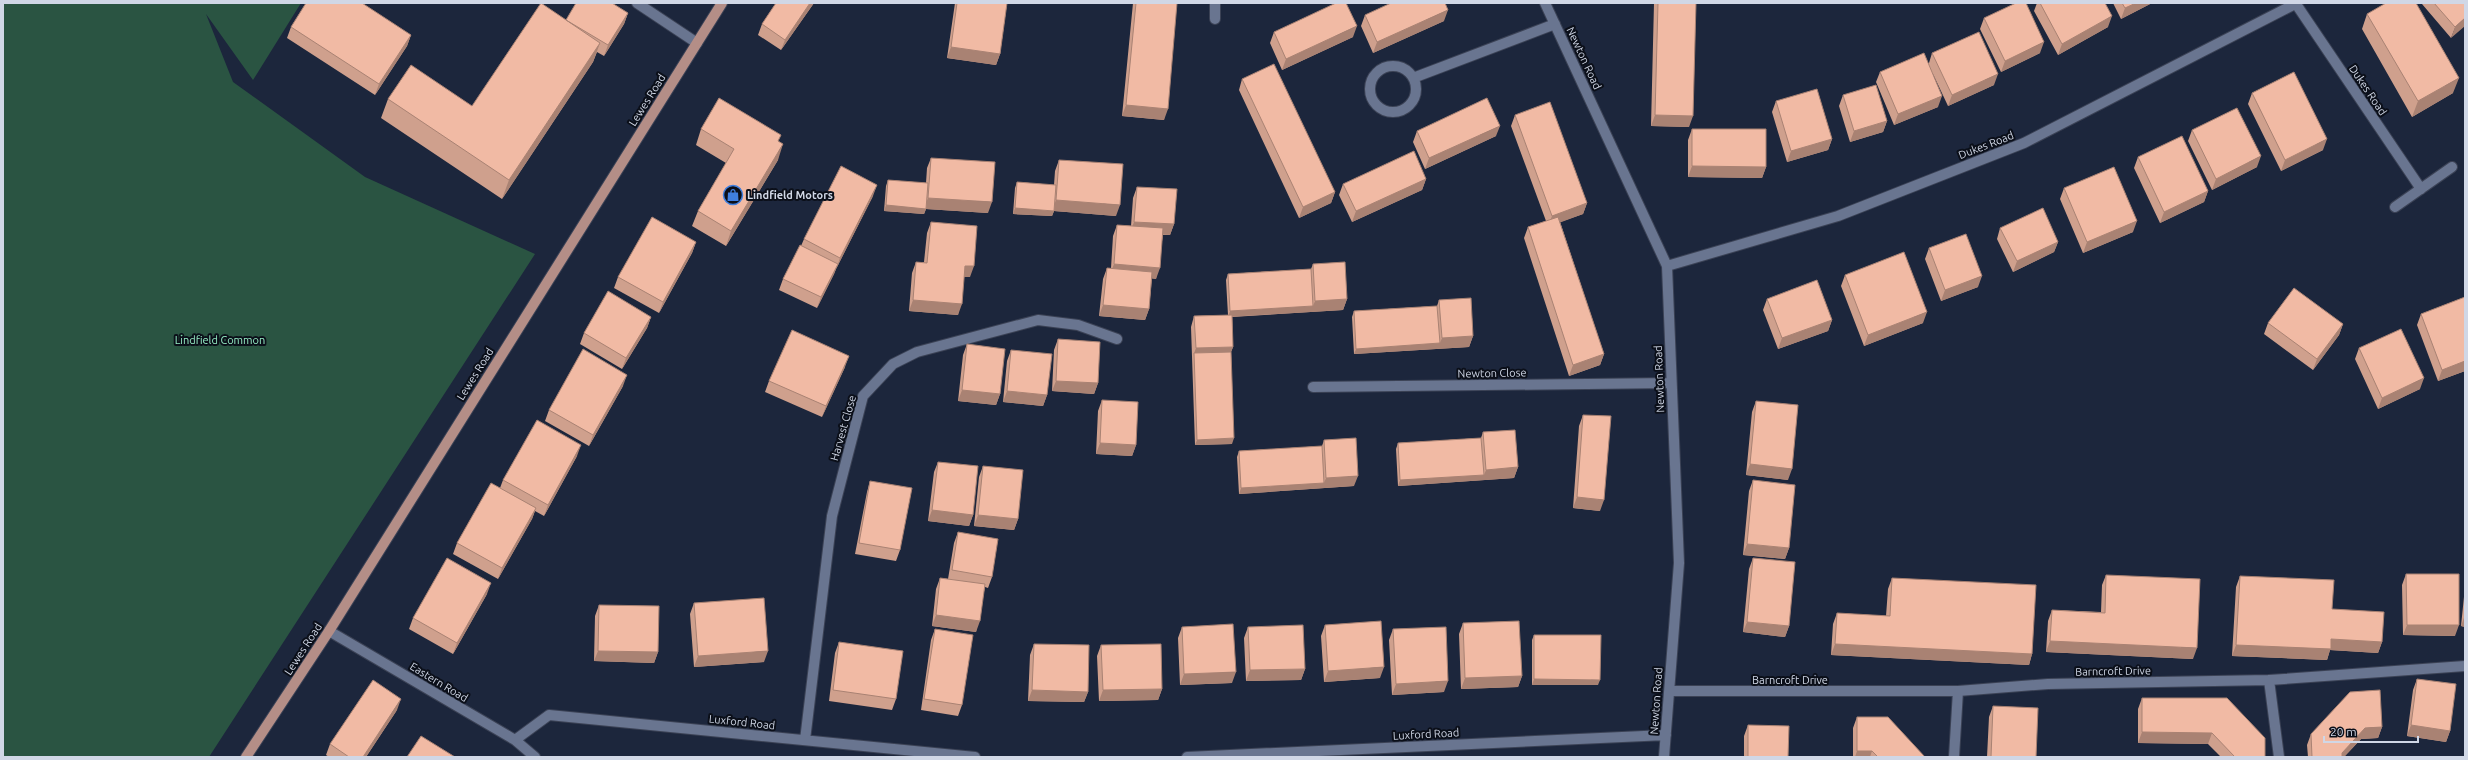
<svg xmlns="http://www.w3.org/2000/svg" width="2468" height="760" viewBox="0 0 2468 760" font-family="Ubuntu,sans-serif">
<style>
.green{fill:#2a5442}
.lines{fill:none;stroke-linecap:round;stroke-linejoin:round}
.minor-casing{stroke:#3b4255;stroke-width:12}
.major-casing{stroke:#3b4255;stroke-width:12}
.minor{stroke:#697590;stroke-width:10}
.major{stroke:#b48e87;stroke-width:10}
.wall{fill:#cfa08d}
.shaded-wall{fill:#a98273}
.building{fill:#f1baa4;stroke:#a98273}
.labels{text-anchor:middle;stroke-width:4;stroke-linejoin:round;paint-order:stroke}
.street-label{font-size:11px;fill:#d0d7e6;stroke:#0b0f19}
.poi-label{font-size:11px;font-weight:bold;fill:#d0d7e6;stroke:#0b0f19;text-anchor:start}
.park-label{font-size:11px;fill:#96edc5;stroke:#0b0f19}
</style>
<rect width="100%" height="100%" fill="#1c263c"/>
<!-- green -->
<path class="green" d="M 3,3 L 301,3 L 253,80 L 206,14 L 233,82 L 365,177 L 535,254 L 209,757 L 3,757 Z"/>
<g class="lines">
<!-- minor casing -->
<g class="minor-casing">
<path id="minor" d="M 637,3 L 697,43
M 1545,3 L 1667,266 L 1679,563 L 1664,757
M 2296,4 L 2421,189
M 1215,19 L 1215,3
M1370 89a23 23 0 1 1 46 0a23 23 0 1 1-46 0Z
M 1413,78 L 1555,24
M 2395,207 L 2452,167
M 1667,266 L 1838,216 L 2024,143 L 2297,3
M 1313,387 L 1670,383
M 329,631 L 515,740 L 535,757
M 2269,680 L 2279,757
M 1670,691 L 1958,691 L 2048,684 L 2269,680 L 2465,666
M 515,740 L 549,715 L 975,757
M 805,740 L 832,516 L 863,396 L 893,364 L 917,352 L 1038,320 L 1078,325 L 1117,339
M 1187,757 L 1666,735
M 1954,757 L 1958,691"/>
</g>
<!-- major casing -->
<g class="major-casing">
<path id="major" d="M 246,757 L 329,631 L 722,3"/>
</g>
<!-- minor -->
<use href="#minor" class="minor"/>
<!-- major -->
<use href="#major" class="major"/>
</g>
<!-- wall -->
<path class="wall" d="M 776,3 L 814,3 L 781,50 L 758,35 L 762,24 Z
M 955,3 L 1007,3 L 1000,54 L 996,65 L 947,58 Z
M 1133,3 L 1177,3 L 1164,120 L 1122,116 Z
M 1654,3 L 1696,3 L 1689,127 L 1651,126 Z
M 2037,3 L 2105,3 L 2108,27 L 2058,55 L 2034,11 Z
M 2113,3 L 2152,3 L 2121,19 Z
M 2422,3 L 2465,3 L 2451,38 L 2422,4 Z
M 628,13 L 624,24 L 604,56 L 597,52 L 593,62 L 502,199 L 381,118 L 388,99 L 472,106 L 566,20 Z
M 2367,14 L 2453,93 L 2412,117 L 2362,29 Z
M 1365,15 L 1444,21 L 1373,53 L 1361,26 Z
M 1984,18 L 2040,53 L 2001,72 L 1980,29 Z
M 291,27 L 411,35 L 407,46 L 375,95 L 287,38 Z
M 1274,32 L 1353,37 L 1282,70 L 1270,43 Z
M 1932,53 L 1994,85 L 1948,106 L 1933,74 L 1938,107 L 1894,125 L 1876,82 L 1880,72 L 1929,63 Z
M 1242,79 L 1335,192 L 1331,203 L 1299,218 L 1239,90 Z
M 2252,93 L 2323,150 L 2281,171 L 2248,104 Z
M 1843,95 L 1887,121 L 1883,132 L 1850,142 L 1839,106 Z
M 1776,101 L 1832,139 L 1828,150 L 1787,162 L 1772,112 Z
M 1515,115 L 1587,203 L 1583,214 L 1560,222 L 1604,354 L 1600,365 L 1569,376 L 1524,238 L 1528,227 L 1546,221 L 1511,126 Z
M 701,129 L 779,142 L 778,160 L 726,246 L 692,226 L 698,211 L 726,163 L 696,145 Z
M 1692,129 L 1766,167 L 1762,178 L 1688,177 L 1688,140 Z
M 2192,130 L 2257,167 L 2212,190 L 2188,141 Z
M 1417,131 L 1496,136 L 1425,169 L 1413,142 Z
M 2138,157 L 2208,191 L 2204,202 L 2160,223 L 2134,168 Z
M 931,158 L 988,213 L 926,209 L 924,214 L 884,211 L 886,186 L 888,180 L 926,183 L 927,168 Z
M 1059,160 L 1116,216 L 1054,211 L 1052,216 L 1013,214 L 1015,188 L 1017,182 L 1054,185 L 1055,171 Z
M 1426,179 L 1422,190 L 1352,222 L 1339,195 L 1343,184 Z
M 1137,187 L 1174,224 L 1170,235 L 1163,235 L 1156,279 L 1152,278 L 1149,309 L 1145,320 L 1099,316 L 1103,279 L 1107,268 L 1111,268 L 1113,236 L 1117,225 L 1131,226 L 1133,198 Z
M 2064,188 L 2133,232 L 2083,253 L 2060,199 Z
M 873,196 L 836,269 L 834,274 L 817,308 L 779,290 L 783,279 L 801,246 L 804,239 Z
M 931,222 L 970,277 L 964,277 L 958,315 L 909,311 L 912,273 L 916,262 L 924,262 L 927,233 Z
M 2000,228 L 2058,242 L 2054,252 L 2013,272 L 1997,239 Z
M 696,242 L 692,253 L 659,313 L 614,288 L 618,277 Z
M 1929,248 L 1978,287 L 1941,301 L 1925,259 Z
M 1313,264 L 1347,299 L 1343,310 L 1232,317 L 1233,347 L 1231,352 L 1232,444 L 1195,445 L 1191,327 L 1194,316 L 1228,315 L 1226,280 L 1228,274 L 1311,269 Z
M 1845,275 L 1923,323 L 1864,346 L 1841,286 Z
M 2465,297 L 2465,371 L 2438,381 L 2417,325 L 2421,314 Z
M 1767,299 L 1832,320 L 1828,331 L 1778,349 L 1763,310 Z
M 1439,300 L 1473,336 L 1469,347 L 1354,354 L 1352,317 L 1354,311 L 1437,306 Z
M 651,317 L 647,328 L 622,369 L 580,344 L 584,333 Z
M 2268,323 L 2343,324 L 2339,335 L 2313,370 L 2264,334 Z
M 1058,339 L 1098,383 L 1094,394 L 1052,391 L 1054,350 Z
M 967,344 L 1000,394 L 996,405 L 958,401 L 963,355 Z
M 2359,348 L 2420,389 L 2378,409 L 2355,359 Z
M 1011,350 L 1047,395 L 1043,406 L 1003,402 L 1007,361 Z
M 845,367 L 822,417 L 765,392 L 769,381 Z
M 623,386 L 589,446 L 545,421 L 549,410 Z
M 1102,400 L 1136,445 L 1132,456 L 1096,454 L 1098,411 Z
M 1756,401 L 1788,480 L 1746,475 L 1752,412 Z
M 1583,415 L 1600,511 L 1573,508 L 1579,426 Z
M 1483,432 L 1518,467 L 1514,478 L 1398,486 L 1396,449 L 1398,443 L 1481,438 Z
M 1324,440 L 1354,486 L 1239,494 L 1237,457 L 1239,451 L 1322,446 Z
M 577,456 L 544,516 L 535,511 L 532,519 L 498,579 L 453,554 L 457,543 L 500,488 L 503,480 Z
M 938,462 L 973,515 L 969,526 L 928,521 L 934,472 Z
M 983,466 L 1018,519 L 1014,530 L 974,526 L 979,477 Z
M 1753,480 L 1789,548 L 1785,559 L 1743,555 L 1749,491 Z
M 870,481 L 900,550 L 896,561 L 855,554 L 867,492 Z
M 958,532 L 992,577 L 988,588 L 985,587 L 976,632 L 932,626 L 936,589 L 940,578 L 948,579 L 954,543 Z
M 1753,558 L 1789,626 L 1785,637 L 1743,632 L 1749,569 Z
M 2406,574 L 2455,636 L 2403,635 L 2402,585 Z
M 2106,575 L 2193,659 L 2046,652 L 2048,621 L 2052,610 L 2101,612 L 2102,585 Z
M 2240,576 L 2332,609 L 2382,642 L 2378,653 L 2330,650 L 2327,660 L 2232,656 L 2236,587 Z
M 1892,578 L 2032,654 L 2029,665 L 1831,655 L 1833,624 L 1837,613 L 1886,616 L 1888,589 Z
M 2465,587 L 2465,627 L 2461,626 Z
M 487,594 L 453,654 L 409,629 L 413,618 Z
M 694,603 L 764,662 L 694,667 L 690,614 Z
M 599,605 L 658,652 L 654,663 L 594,661 L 595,616 Z
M 1463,623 L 1522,676 L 1518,687 L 1461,689 L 1459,634 Z
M 1325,625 L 1380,678 L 1324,682 L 1321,636 Z
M 1182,627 L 1232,683 L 1180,685 L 1178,638 Z
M 1248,627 L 1305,669 L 1301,680 L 1246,681 L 1244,638 Z
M 935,629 L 962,705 L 958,716 L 921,710 L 931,640 Z
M 1393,629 L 1444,692 L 1392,695 L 1389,640 Z
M 1534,635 L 1598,685 L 1532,685 L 1532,640 Z
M 839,642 L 896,699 L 892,710 L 829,701 L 835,653 Z
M 1034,644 L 1088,692 L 1084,702 L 1028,701 L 1030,655 Z
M 1101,645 L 1162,689 L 1158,700 L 1099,701 L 1097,656 Z
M 2417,679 L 2450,731 L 2446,742 L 2407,736 L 2413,690 Z
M 2142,698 L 2265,757 L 2221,757 L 2208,744 L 2138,743 L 2138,709 Z
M 1993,706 L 2036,757 L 1987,757 L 1989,717 Z
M 397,710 L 366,757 L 329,757 L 326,755 L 330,744 Z
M 1857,717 L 1925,757 L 1853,757 L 1853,728 Z
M 1748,725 L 1788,757 L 1744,757 L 1744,736 Z
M 2382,727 L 2378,738 L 2361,739 L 2344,757 L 2308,757 L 2307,745 L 2311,734 Z"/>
<!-- shaded-wall -->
<path class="shaded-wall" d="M 810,3 L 814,3 L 781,50 L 785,40 Z
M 2136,3 L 2152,3 L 2121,19 L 2125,8 Z
M 1448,10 L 1444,21 L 1373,53 L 1377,42 Z
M 628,13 L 624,24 L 604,56 L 608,45 Z
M 2112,16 L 2108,27 L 2058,55 L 2062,44 Z
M 2465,18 L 2465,26 L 2451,38 L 2455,27 Z
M 1357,26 L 1353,37 L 1282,70 L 1286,59 Z
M 411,35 L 407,46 L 375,95 L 379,84 Z
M 2044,42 L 2040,53 L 2001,72 L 2005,61 Z
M 600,43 L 593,62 L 502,199 L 509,180 Z
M 951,47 L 1000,54 L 996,65 L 947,58 Z
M 1998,74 L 1994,85 L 1948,106 L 1952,95 Z
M 2459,78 L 2453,93 L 2412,117 L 2418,101 Z
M 1942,96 L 1938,107 L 1894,125 L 1898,114 Z
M 1126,105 L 1168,109 L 1164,120 L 1122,116 Z
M 1655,115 L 1693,116 L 1689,127 L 1651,126 Z
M 1887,121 L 1883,132 L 1850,142 L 1854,131 Z
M 1500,126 L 1496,136 L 1425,169 L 1429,158 Z
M 1832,139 L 1828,150 L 1787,162 L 1791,151 Z
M 2327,139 L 2323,150 L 2281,171 L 2285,160 Z
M 783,144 L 778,160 L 726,246 L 731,231 Z
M 2261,156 L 2257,167 L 2212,190 L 2216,179 Z
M 1692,166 L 1766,167 L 1762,178 L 1688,177 Z
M 1426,179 L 1422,190 L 1352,222 L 1356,211 Z
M 877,185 L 873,196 L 836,269 L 840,258 Z
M 2208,191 L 2204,202 L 2160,223 L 2164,212 Z
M 1335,192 L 1331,203 L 1299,218 L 1303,207 Z
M 928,198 L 992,202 L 988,213 L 926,209 L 924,214 L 884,211 L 886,205 L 924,208 Z
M 1056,200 L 1120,205 L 1116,216 L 1054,211 L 1052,216 L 1013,214 L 1015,208 L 1052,211 Z
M 1587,203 L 1583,214 L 1548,227 L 1552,216 Z
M 2137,221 L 2133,232 L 2083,253 L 2087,242 Z
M 1134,222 L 1174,224 L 1170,235 L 1130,233 Z
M 696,242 L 692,253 L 659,313 L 663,302 Z
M 2058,242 L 2054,252 L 2013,272 L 2017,261 Z
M 838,264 L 834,274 L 817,308 L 821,297 Z
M 1114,264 L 1160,268 L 1156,279 L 1110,275 Z
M 965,266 L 974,266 L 970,277 L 961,277 Z
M 1982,276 L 1978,287 L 1941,301 L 1945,290 Z
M 1347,299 L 1343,310 L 1228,317 L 1230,311 L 1313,306 L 1315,301 Z
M 913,300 L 962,304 L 958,315 L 909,311 Z
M 1103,305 L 1149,309 L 1145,320 L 1099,316 Z
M 1927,312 L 1923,323 L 1864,346 L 1868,335 Z
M 651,317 L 647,328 L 622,369 L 626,358 Z
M 1832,320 L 1828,331 L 1778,349 L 1782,338 Z
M 2343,324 L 2339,335 L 2313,370 L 2317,359 Z
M 1473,336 L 1469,347 L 1354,354 L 1356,349 L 1440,343 L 1442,338 Z
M 1233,347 L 1229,358 L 1194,353 L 1192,359 L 1196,348 Z
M 1604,354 L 1600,365 L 1569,376 L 1573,365 Z
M 849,356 L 845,367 L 822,417 L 826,406 Z
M 2465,361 L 2465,371 L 2438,381 L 2442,370 Z
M 627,375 L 623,386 L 589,446 L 593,435 Z
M 2424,378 L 2420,389 L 2378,409 L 2382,398 Z
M 1056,381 L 1098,383 L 1094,394 L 1052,391 Z
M 962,390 L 1000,394 L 996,405 L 958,401 Z
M 1007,391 L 1047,395 L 1043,406 L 1003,402 Z
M 1234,438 L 1232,444 L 1195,445 L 1197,440 Z
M 1100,443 L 1136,445 L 1132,456 L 1096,454 Z
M 581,445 L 577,456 L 544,516 L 548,505 Z
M 1750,464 L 1792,469 L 1788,480 L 1746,475 Z
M 1518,467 L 1514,478 L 1398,486 L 1400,480 L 1484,475 L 1486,470 Z
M 1358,476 L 1354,486 L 1239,494 L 1241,488 L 1324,483 L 1326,478 Z
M 1577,497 L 1604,500 L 1600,511 L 1573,508 Z
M 536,508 L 532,519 L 498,579 L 502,568 Z
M 932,510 L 973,515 L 969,526 L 928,521 Z
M 978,515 L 1018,519 L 1014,530 L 974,526 Z
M 1747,544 L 1789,548 L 1785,559 L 1743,555 Z
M 491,583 L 487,594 L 453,654 L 457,643 Z
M 936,615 L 980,621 L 976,632 L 932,626 Z
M 2465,615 L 2465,627 L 2461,626 Z
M 1747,622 L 1789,626 L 1785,637 L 1743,632 Z
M 2407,625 L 2459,625 L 2455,636 L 2403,635 Z
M 2331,639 L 2382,642 L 2378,653 L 2330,650 L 2327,660 L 2232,656 L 2236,645 Z
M 2050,641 L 2197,648 L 2193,659 L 2046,652 Z
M 1835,644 L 2032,654 L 2029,665 L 1831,655 Z
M 598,651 L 658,652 L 654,663 L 594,661 Z
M 768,651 L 764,662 L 694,667 L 698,656 Z
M 1384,667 L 1380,678 L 1324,682 L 1328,671 Z
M 1305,669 L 1301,680 L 1246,681 L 1250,670 Z
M 1236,672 L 1232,683 L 1180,685 L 1184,674 Z
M 1522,676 L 1518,687 L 1461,689 L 1465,678 Z
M 1534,679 L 1600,680 L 1598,685 L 1532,685 Z
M 1448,681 L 1444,692 L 1392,695 L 1396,684 Z
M 1162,689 L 1158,700 L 1099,701 L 1103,690 Z
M 1032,690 L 1088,692 L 1084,702 L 1028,701 Z
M 401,699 L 397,710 L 366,757 L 363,757 Z
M 2411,725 L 2450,731 L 2446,742 L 2407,736 Z
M 2382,727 L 2378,738 L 2361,739 L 2344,757 L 2341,757 L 2342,753 L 2365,728 Z
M 2142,732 L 2212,733 L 2208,744 L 2138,743 Z
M 1857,751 L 1872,751 L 1870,757 L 1855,757 Z"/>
<!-- building -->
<path class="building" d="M 306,3 L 362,3 L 411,35 L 379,84 L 291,27 Z
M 541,3 L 600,43 L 509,180 L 388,99 L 411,65 L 472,106 Z
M 576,3 L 612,3 L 628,13 L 608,45 L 566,20 Z
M 776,3 L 810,3 L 785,40 L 762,24 Z
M 957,3 L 1007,3 L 1000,54 L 951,47 Z
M 1136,3 L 1177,3 L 1168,109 L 1126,105 Z
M 1336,3 L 1346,3 L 1357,26 L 1286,59 L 1274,32 Z
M 1391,3 L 1445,3 L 1448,10 L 1377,42 L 1365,15 Z
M 1658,3 L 1696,3 L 1693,116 L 1655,115 Z
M 2016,3 L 2026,3 L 2044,42 L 2005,61 L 1984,18 Z
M 2040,3 L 2105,3 L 2112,16 L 2062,44 Z
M 2122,3 L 2136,3 L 2125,8 Z
M 2386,3 L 2416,3 L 2459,78 L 2418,101 L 2367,14 Z
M 2434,3 L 2465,3 L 2465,18 L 2455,27 Z
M 1979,32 L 1998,74 L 1952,95 L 1932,53 Z
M 1924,53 L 1942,96 L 1898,114 L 1880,72 Z
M 1274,64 L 1335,192 L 1303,207 L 1242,79 Z
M 2294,72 L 2327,139 L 2285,160 L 2252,93 Z
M 1876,85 L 1887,121 L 1854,131 L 1843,95 Z
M 1817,89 L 1832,139 L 1791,151 L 1776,101 Z
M 719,98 L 781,135 L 778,141 L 783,144 L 731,231 L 698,211 L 734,149 L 701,129 Z
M 1487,98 L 1500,126 L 1429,158 L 1417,131 Z
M 1550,102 L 1587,203 L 1552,216 L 1515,115 Z
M 2237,108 L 2261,156 L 2216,179 L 2192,130 Z
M 1692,129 L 1766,129 L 1766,167 L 1692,166 Z
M 2182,136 L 2208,191 L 2164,212 L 2138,157 Z
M 1414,151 L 1426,179 L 1356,211 L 1343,184 Z
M 931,158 L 995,162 L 992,202 L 928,198 Z
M 1059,160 L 1123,164 L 1120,205 L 1056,200 Z
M 841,166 L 877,185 L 840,258 L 804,239 Z
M 2114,167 L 2137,221 L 2087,242 L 2064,188 Z
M 888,180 L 928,183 L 926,209 L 886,205 Z
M 1017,182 L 1056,185 L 1054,211 L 1015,208 Z
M 1137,187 L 1177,189 L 1174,224 L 1134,222 Z
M 2043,208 L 2058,242 L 2017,261 L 2000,228 Z
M 652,217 L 696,242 L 663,302 L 618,277 Z
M 1558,217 L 1604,354 L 1573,365 L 1528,227 Z
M 931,222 L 977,226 L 974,266 L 965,266 L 962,304 L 913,300 L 916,262 L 927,263 Z
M 1117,225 L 1163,228 L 1160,268 L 1114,264 Z
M 1966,234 L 1982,276 L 1945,290 L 1929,248 Z
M 800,245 L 838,264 L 821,297 L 783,279 Z
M 1904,252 L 1927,312 L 1868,335 L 1845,275 Z
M 1345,262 L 1347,299 L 1315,301 L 1313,264 Z
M 1107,268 L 1152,272 L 1149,309 L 1103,305 Z
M 1311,269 L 1313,306 L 1230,311 L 1228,274 Z
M 1817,280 L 1832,320 L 1782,338 L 1767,299 Z
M 2294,288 L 2343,324 L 2317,359 L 2268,323 Z
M 608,291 L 651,317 L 626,358 L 584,333 Z
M 2465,297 L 2465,361 L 2442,370 L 2421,314 Z
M 1471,298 L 1473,336 L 1442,338 L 1439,300 Z
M 1437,306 L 1440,343 L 1356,349 L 1354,311 Z
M 1232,315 L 1233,347 L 1196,348 L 1194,316 Z
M 2401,329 L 2424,378 L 2382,398 L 2359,348 Z
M 792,330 L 849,356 L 826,406 L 769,381 Z
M 1058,339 L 1100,342 L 1098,383 L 1056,381 Z
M 967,344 L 1005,349 L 1000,394 L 962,390 Z
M 583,349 L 627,375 L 593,435 L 549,410 Z
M 1011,350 L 1052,354 L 1047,395 L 1007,391 Z
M 1231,352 L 1234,438 L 1197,440 L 1194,353 Z
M 1102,400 L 1138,402 L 1136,445 L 1100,443 Z
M 1756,401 L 1798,405 L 1792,469 L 1750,464 Z
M 1583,415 L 1611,416 L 1604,500 L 1577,497 Z
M 537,420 L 581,445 L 548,505 L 503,480 Z
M 1515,430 L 1518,467 L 1486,470 L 1483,432 Z
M 1356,438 L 1358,476 L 1326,478 L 1324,440 Z
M 1481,438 L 1484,475 L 1400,480 L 1398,443 Z
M 1322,446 L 1324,483 L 1241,488 L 1239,451 Z
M 938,462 L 978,466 L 973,515 L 932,510 Z
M 983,466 L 1023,470 L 1018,519 L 978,515 Z
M 1753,480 L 1795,485 L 1789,548 L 1747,544 Z
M 870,481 L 912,488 L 900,550 L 859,543 Z
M 491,483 L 536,508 L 502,568 L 457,543 Z
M 958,532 L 998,539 L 992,577 L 952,570 Z
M 447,558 L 491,583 L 457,643 L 413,618 Z
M 1753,558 L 1795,562 L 1789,626 L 1747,622 Z
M 2406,574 L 2459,574 L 2459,625 L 2407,625 Z
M 2106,575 L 2200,579 L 2197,648 L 2050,641 L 2052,610 L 2105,613 Z
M 2240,576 L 2334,580 L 2332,609 L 2384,612 L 2382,642 L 2331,639 L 2331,649 L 2236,645 Z
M 940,578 L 985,584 L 980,621 L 936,615 Z
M 1892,578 L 2036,585 L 2032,654 L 1835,644 L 1837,613 L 1890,616 Z
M 764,598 L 768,651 L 698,656 L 694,603 Z
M 599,605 L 659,606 L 658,652 L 598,651 Z
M 1381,621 L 1384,667 L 1328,671 L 1325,625 Z
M 1519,621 L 1522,676 L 1465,678 L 1463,623 Z
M 1233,624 L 1236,672 L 1184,674 L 1182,627 Z
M 1303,625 L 1305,669 L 1250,670 L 1248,627 Z
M 1446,627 L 1448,681 L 1396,684 L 1393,629 Z
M 935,629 L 973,635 L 962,705 L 924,699 Z
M 1534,635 L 1601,635 L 1600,680 L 1534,679 Z
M 839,642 L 903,651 L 896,699 L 833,690 Z
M 1034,644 L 1089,645 L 1088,692 L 1032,690 Z
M 1161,644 L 1162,689 L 1103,690 L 1101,645 Z
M 2417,679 L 2456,684 L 2450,731 L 2411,725 Z
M 373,680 L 401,699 L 363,757 L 349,757 L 330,744 Z
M 2380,690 L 2382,727 L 2365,728 L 2342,753 L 2342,757 L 2312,757 L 2311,734 L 2350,692 Z
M 2142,698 L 2227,698 L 2265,738 L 2265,757 L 2234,757 L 2234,756 L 2212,733 L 2142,732 Z
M 1993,706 L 2038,708 L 2036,757 L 1991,757 Z
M 1857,717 L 1888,717 L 1925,757 L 1878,757 L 1872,751 L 1857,751 Z
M 1748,725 L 1789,726 L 1788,757 L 1748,757 Z
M 421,736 L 455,757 L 407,757 Z"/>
<!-- icons -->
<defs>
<g id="shop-ring" transform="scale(1)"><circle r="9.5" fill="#0b0f19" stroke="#3f7fe0" stroke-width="1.5"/><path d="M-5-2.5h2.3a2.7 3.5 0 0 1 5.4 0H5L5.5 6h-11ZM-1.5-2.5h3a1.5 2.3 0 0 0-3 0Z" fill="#3f7fe0"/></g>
</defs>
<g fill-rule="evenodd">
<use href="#shop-ring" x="733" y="195"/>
</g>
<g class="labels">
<!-- street labels -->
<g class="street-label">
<text transform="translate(1584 58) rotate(65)" y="4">Newton Road</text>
<text transform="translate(2368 90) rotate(56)" y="4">Dukes Road</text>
<text transform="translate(647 100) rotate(-58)" y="4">Lewes Road</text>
<text transform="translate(1986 145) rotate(-21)" y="4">Dukes Road</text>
<text transform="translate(1492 373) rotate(-1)" y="4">Newton Close</text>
<text transform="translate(475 374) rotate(-58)" y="4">Lewes Road</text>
<text transform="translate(1659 379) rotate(-92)" y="4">Newton Road</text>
<text transform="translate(843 428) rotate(-74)" y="4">Harvest Close</text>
<text transform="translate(303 649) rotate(-57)" y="4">Lewes Road</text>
<text transform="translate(2113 671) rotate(-1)" y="4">Barncroft Drive</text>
<text x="1790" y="684">Barncroft Drive</text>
<text transform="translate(439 682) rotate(31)" y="4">Eastern Road</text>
<text transform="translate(1656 701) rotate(-86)" y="4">Newton Road</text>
<text transform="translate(742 722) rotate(6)" y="4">Luxford Road</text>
<text transform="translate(1426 734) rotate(-3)" y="4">Luxford Road</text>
</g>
<!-- poi labels -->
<g class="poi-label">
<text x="747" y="199">Lindfield Motors</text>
</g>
<!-- park labels -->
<g class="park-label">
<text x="220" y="344">Lindfield Common</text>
</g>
</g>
<!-- border -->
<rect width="2468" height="760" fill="none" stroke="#d0d7e6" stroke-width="8"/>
<!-- scale -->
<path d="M2324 736v6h94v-6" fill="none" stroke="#d0d7e6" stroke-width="2"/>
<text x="2330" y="736" font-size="12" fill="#d0d7e6" stroke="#0b0f19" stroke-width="3" paint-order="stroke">20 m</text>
</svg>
